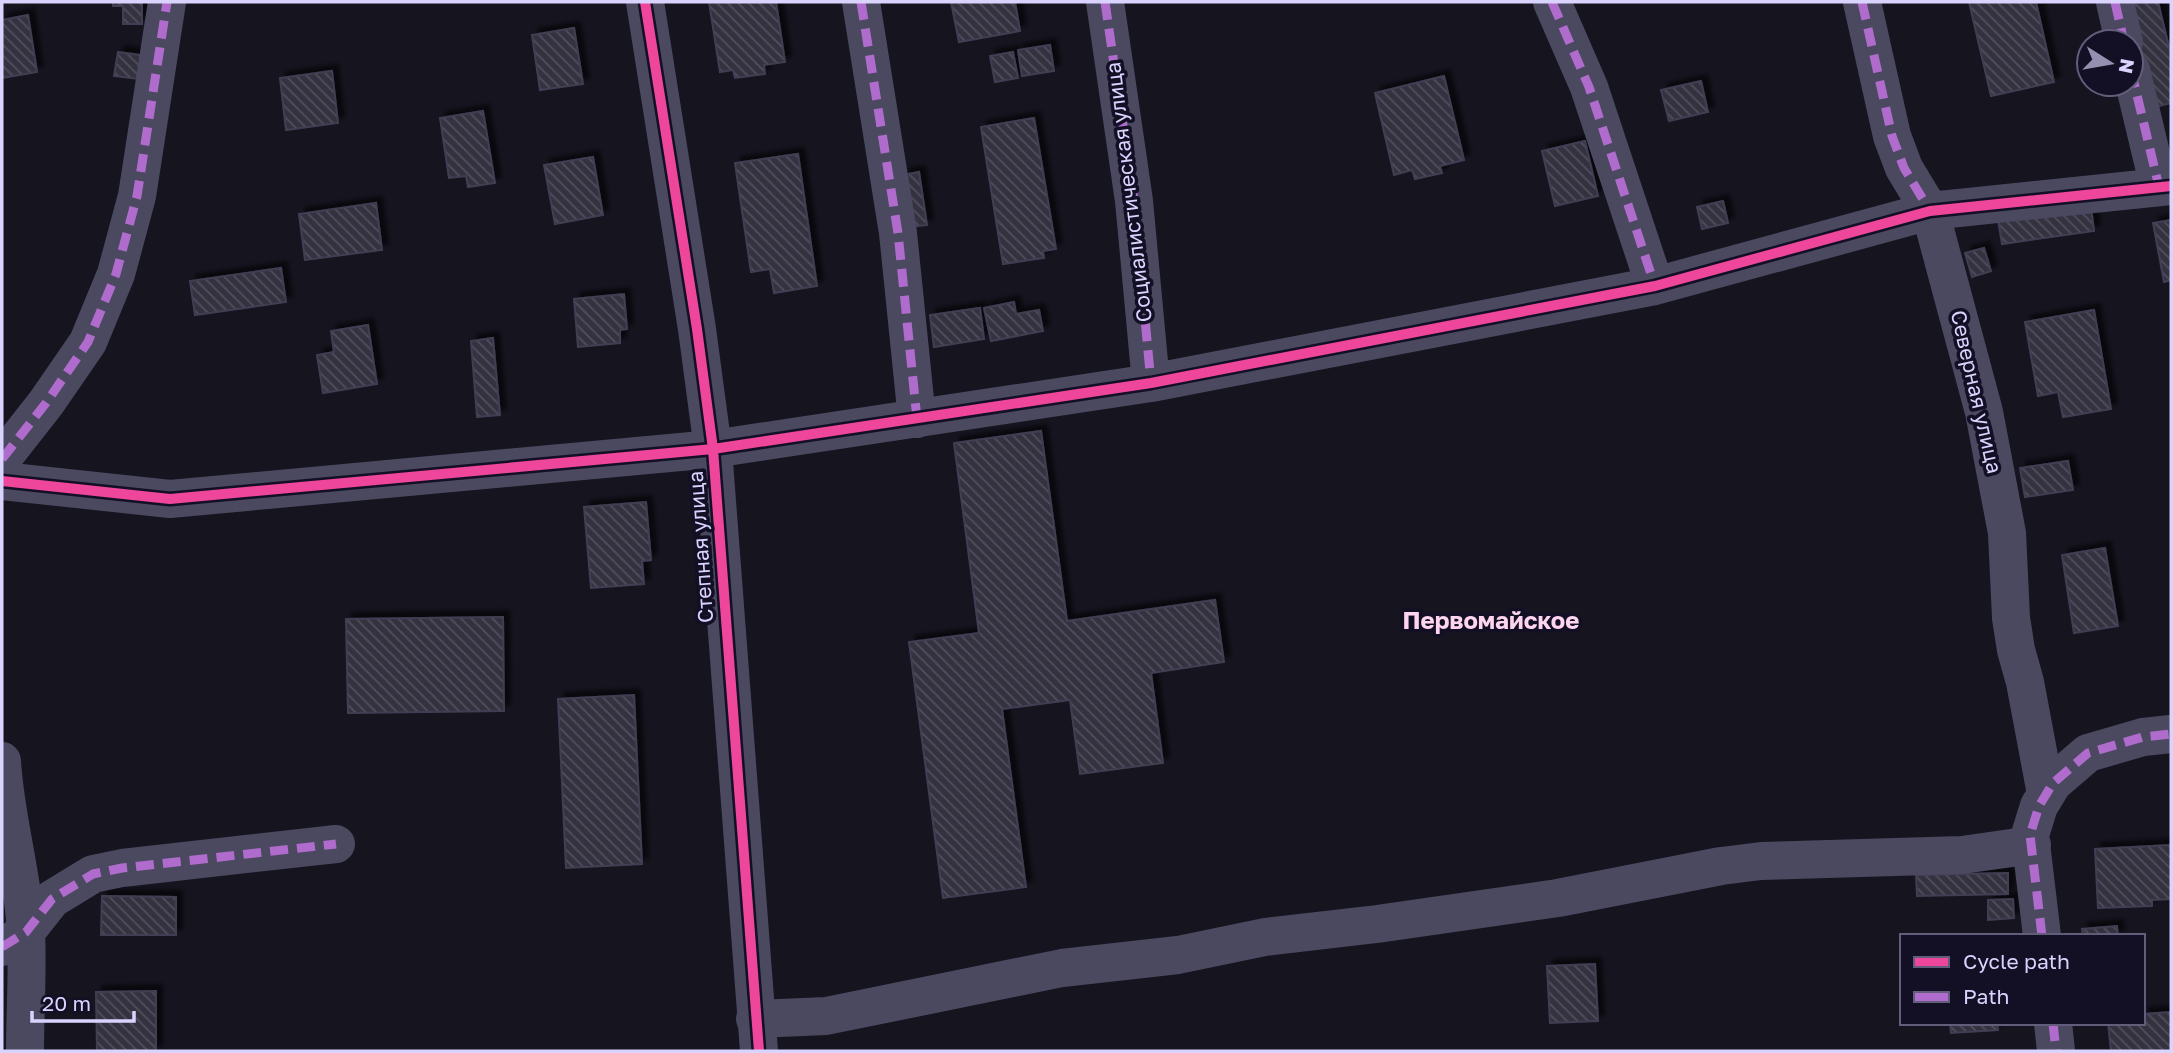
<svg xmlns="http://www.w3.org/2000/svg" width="2173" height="1053" viewBox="0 0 2173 1053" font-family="'Golos Text',sans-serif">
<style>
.building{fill:url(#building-back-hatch);stroke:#433e53;stroke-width:2;filter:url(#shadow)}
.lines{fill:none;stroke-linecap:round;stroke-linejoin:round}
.minor{stroke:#4a4960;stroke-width:38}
.quiet{stroke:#b06ccc;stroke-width:9;stroke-dasharray:18 9;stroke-linecap:butt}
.cycleway-casing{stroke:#130f24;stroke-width:15}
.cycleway{stroke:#ed469a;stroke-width:10}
.labels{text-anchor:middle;stroke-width:7;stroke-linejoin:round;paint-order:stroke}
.street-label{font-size:21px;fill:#d9d3fe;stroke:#130f24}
.quarter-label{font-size:24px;font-weight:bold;fill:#fed5ee;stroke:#130f24}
</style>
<defs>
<pattern id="building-back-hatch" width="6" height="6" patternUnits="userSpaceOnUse" patternTransform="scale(1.75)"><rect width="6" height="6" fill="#343241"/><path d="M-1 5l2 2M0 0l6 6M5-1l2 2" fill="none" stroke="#514f5e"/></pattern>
<filter id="shadow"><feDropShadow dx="6" dy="-6" stdDeviation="2" flood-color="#0009"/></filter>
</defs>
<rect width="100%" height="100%" fill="#16141f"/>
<!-- building -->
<path class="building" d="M 113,2 L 142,2 L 142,24 L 123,24 L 123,6 L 113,6 Z
M 709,2 L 776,2 L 785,62 L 764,65 L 765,74 L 735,78 L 733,70 L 720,72 Z
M 951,2 L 1015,2 L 1020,31 L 959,42 Z
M 1969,2 L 2036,2 L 2054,82 L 1991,96 Z
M 2128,2 L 2158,2 L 2171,55 L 2171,103 L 2155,107 Z
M 28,15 L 37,72 L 2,78 L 2,20 Z
M 574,28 L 583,84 L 540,90 L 532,35 Z
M 1050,45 L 1054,71 L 1022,76 L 1018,50 Z
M 118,52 L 141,55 L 138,79 L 114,76 Z
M 1013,52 L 1018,78 L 995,82 L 990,56 Z
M 332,71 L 338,123 L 286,130 L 280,78 Z
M 1444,76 L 1464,160 L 1440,166 L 1442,173 L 1415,179 L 1412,170 L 1394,175 L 1375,93 Z
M 1701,81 L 1708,112 L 1669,121 L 1661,90 Z
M 483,111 L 495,183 L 468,187 L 466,176 L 449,178 L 440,118 Z
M 1034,118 L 1056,249 L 1043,251 L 1044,258 L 1003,264 L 981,127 Z
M 1585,141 L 1598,196 L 1555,206 L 1542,151 Z
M 798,154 L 817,286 L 774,293 L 770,269 L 751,272 L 735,163 Z
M 593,157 L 603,215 L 555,224 L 544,165 Z
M 919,172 L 927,225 L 911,227 L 903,175 Z
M 1723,201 L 1728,223 L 1702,229 L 1697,207 Z
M 376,203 L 382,250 L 305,260 L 299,214 Z
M 2091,207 L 2094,231 L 2002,244 L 1998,220 Z
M 2171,220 L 2171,280 L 2164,282 L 2153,223 Z
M 1984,248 L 1991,271 L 1972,277 L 1965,253 Z
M 281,268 L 286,302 L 195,315 L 190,281 Z
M 624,294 L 627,329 L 620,330 L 620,343 L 578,347 L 574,299 Z
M 1014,302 L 1016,314 L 1039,310 L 1043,331 L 991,341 L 984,308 Z
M 980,308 L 984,339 L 934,347 L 930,315 Z
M 2094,310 L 2111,409 L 2063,417 L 2058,392 L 2038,396 L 2025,322 Z
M 368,325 L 377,384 L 323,393 L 317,355 L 334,352 L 331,331 Z
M 493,338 L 500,415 L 477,417 L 471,341 Z
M 1041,431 L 1067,621 L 1215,600 L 1224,662 L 1151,673 L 1163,763 L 1080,774 L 1070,700 L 1002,709 L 1026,887 L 943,898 L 909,642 L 979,633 L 954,443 Z
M 2068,461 L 2073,490 L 2025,497 L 2020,468 Z
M 646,502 L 651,560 L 642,561 L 644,584 L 591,588 L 584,507 Z
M 2105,548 L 2118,626 L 2074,633 L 2062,555 Z
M 503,617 L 504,711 L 348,713 L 346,619 Z
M 634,695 L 642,864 L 566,868 L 558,699 Z
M 2171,845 L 2171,899 L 2152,900 L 2152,906 L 2098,908 L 2095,849 Z
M 2008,873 L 2008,894 L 1917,896 L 1916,875 Z
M 102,896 L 176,897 L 176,935 L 101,935 Z
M 2013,899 L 2014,918 L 1988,920 L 1988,900 Z
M 2117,926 L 2118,936 L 2083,936 L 2082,929 Z
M 1595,964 L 1598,1021 L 1550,1023 L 1547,966 Z
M 156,991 L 156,1051 L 97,1051 L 96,992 Z
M 2171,1012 L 2171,1051 L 2111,1051 L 2108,1023 L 2143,1023 L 2143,1014 Z
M 1950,1023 L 1997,1023 L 1998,1030 L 1951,1033 Z"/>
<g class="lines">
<!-- minor -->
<path class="minor" d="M 645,2 L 697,329 L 713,449 L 759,1051
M 861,2 L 898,233 L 917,419
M 1105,2 L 1134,201 L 1151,383
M 1552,2 L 1589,87 L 1655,286
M 1862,2 L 1892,136 L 1904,168 L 1930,211 L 1984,412 L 2007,533 L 2011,618 L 2016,650 L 2025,682 L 2046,794
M 2115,2 L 2124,42
M 2131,70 L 2159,187
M 2,459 L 46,403 L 88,342 L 116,274 L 137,196 L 167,2
M 2,481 L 170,499 L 713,449 L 1151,383 L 1655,286 L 1930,211 L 2171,186
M 2,761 C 5,818 23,874 26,932 C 28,971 25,1012 25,1051
M 2042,936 L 2030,835 L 2039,806 L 2053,783 L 2088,753 L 2143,737 L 2171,734
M 2,947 L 26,932 L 52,899 L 93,874 L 122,868 L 336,844
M 755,1019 L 826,1016 L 1062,968 L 1178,955 L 1265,937 L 1377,924 L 1558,898 L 1721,866 L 1761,861 L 1962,855 L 2032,845
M 2053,1023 L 2056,1051"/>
<!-- quiet -->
<path class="quiet" d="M 861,2 L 898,233 L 917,419
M 1105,2 L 1134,201 L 1151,383
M 1552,2 L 1589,87 L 1655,286
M 1862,2 L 1892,136 L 1904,168 L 1930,211
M 2115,2 L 2124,42
M 2131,70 L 2159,187
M 2,459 L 46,403 L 88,342 L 116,274 L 137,196 L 167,2
M 2042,936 L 2030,835 L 2039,806 L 2053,783 L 2088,753 L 2143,737 L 2171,734
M 2,947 L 26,932 L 52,899 L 93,874 L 122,868 L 336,844
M 2053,1023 L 2056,1051"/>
<!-- cycleway casing -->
<g class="cycleway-casing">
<path id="cycleway" d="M 645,2 L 697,329 L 713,449 L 759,1051
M 2,481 L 170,499 L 713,449 L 1151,383 L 1655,286 L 1930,211 L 2171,186"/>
</g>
<!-- cycleway -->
<use href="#cycleway" class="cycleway"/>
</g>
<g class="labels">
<!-- street labels -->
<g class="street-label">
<text transform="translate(1129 192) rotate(-97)" y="7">Социалистическая улица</text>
<text transform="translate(1976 392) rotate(77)" y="7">Северная улица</text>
<text transform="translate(701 547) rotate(-94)" y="7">Степная улица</text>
</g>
<!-- quarter labels -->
<g class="quarter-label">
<text x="1491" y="629">Первомайское</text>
</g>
</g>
<!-- border -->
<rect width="2173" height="1053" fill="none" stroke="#d9d3fe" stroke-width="7"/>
<!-- legend -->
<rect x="1900" y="934" width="245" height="91" fill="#130f24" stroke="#625d7b" stroke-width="2"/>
<rect x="1914" y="957" width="35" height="10" fill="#ed469a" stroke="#625d7b" stroke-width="2"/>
<text x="1963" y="969" font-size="21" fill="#d9d3fe">Cycle path</text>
<rect x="1914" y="992" width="35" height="10" fill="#b06ccc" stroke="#625d7b" stroke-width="2"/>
<text x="1963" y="1004" font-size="21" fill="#d9d3fe">Path</text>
<!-- north arrow -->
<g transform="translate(2110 63) rotate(101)"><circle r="33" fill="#130f24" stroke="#625d7b" stroke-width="2"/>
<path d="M0-5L12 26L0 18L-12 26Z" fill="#9590b0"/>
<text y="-10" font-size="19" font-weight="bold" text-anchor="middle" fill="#d9d3fe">N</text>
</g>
<!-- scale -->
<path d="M32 1011v10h102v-10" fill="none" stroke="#d9d3fe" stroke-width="3.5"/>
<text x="42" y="1011" font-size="21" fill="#d9d3fe" stroke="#130f24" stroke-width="5" paint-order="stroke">20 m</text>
</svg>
